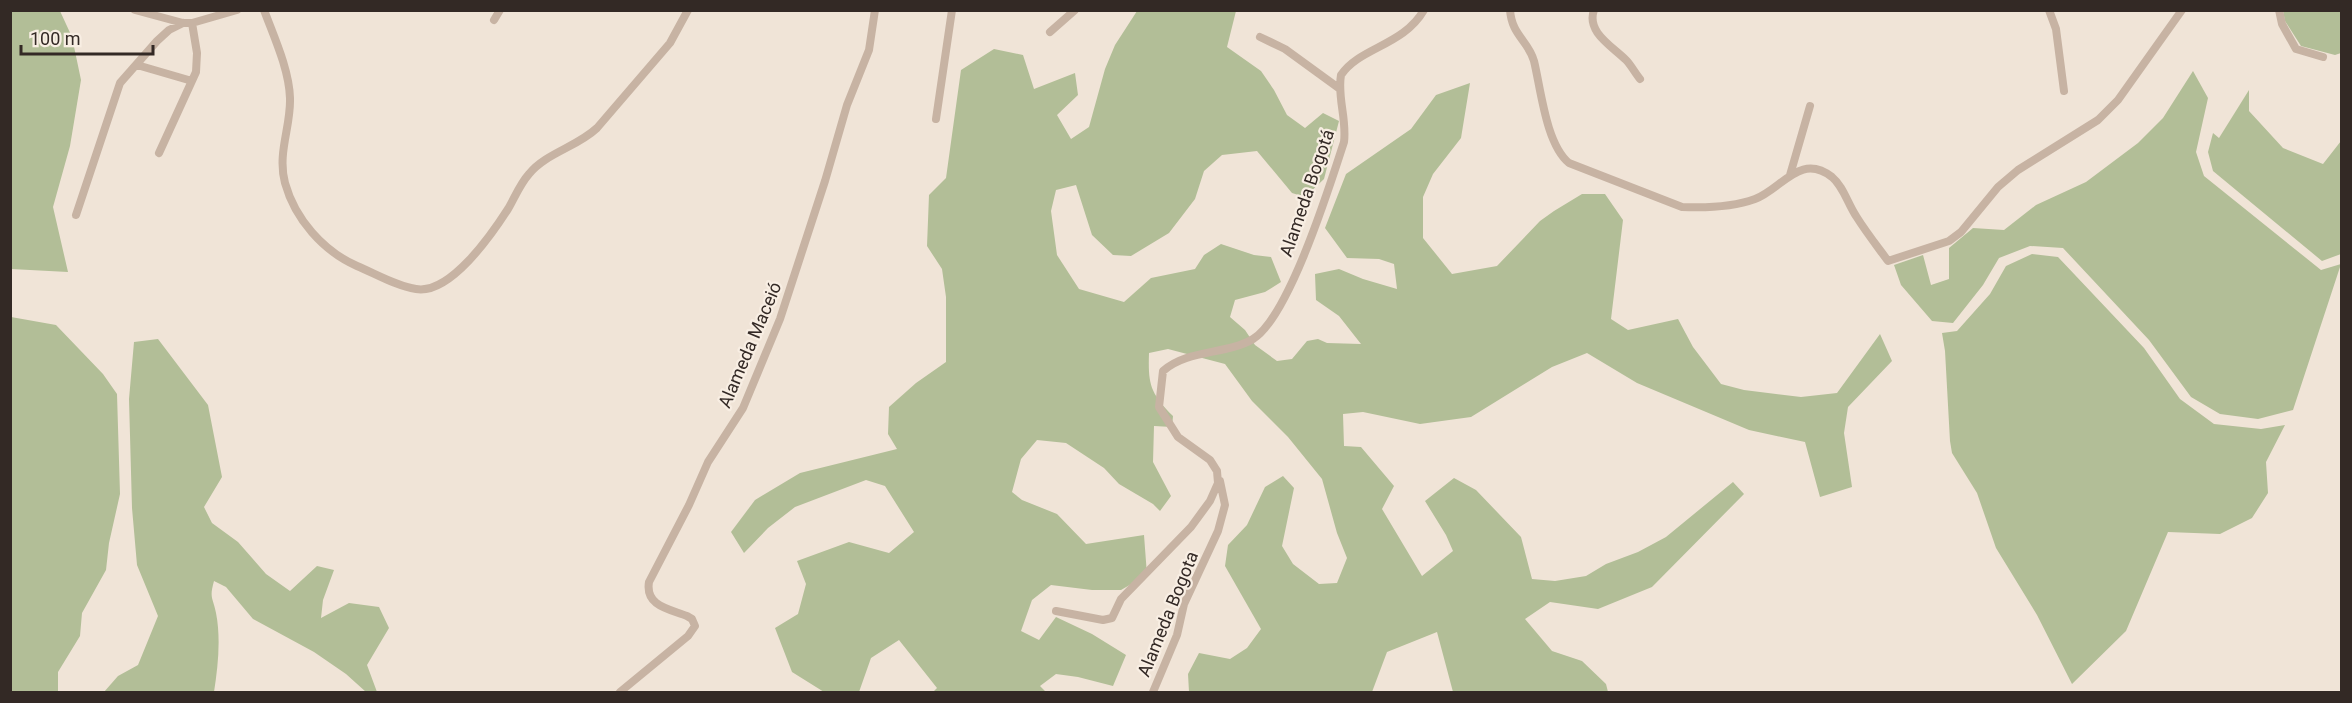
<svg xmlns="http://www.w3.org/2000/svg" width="2352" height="703" viewBox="0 0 2352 703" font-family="Roboto,sans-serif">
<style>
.green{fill:#b2be97}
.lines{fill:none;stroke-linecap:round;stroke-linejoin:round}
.minor{stroke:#c7b3a3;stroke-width:8}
.labels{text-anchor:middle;stroke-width:4.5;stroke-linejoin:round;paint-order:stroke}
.street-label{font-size:18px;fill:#332925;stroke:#f8eee3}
</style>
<rect width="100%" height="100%" fill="#f0e4d7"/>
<!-- green -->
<path class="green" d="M 10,11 L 60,11 L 72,37 L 81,80 L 70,146 L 53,207 L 68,272 L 11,269 Z
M 1137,11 L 1236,11 L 1227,47 L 1261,71 L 1274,90 L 1287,115 L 1305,128 L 1323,113 L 1339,121 L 1324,179 L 1305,197 L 1292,193 L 1257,151 L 1222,155 L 1204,171 L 1195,199 L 1169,233 L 1131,256 L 1113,255 L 1092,235 L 1076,185 L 1056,190 L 1051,211 L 1057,255 L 1079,289 L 1124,302 L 1151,278 L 1195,269 L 1204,255 L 1221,244 L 1254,255 L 1271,257 L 1281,282 L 1265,292 L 1235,300 L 1230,317 L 1245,330 L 1255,345 L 1277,361 L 1292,359 L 1307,341 L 1318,339 L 1327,343 L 1361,344 L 1339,316 L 1316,300 L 1315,274 L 1339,269 L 1363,279 L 1397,289 L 1394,264 L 1379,259 L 1347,258 L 1325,228 L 1346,174 L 1411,129 L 1436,95 L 1470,83 L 1461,138 L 1433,174 L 1423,197 L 1423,238 L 1452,274 L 1497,266 L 1540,221 L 1554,211 L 1582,194 L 1605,194 L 1623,220 L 1611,319 L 1628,330 L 1678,319 L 1693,347 L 1721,384 L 1744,390 L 1801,397 L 1837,393 L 1880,334 L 1892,361 L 1848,407 L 1844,433 L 1852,487 L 1820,497 L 1805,442 L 1749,430 L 1637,383 L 1587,353 L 1552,367 L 1471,417 L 1420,424 L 1363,412 L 1343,414 L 1344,446 L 1361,447 L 1394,486 L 1382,509 L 1422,576 L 1453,551 L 1446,535 L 1425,501 L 1454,478 L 1476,490 L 1521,537 L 1532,579 L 1555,581 L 1586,576 L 1606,564 L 1638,552 L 1666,537 L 1733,482 L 1744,494 L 1652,587 L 1598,609 L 1550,602 L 1525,619 L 1552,651 L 1582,661 L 1606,684 L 1608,692 L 1453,692 L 1437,632 L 1387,652 L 1372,692 L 1189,692 L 1188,674 L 1199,653 L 1230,659 L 1247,648 L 1261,629 L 1225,566 L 1228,545 L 1247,525 L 1265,487 L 1283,476 L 1294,488 L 1282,546 L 1293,564 L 1319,584 L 1337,583 L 1347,558 L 1337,533 L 1322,479 L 1288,437 L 1252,401 L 1225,364 L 1168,349 L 1149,353 C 1148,384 1150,393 1173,416 L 1172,427 L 1154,426 L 1153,462 L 1171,496 L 1160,511 L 1153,504 L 1119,484 L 1104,468 L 1066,443 L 1037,440 L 1021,459 L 1012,492 L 1022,500 L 1057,514 L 1086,544 L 1144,535 L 1147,575 L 1121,590 L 1092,590 L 1051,585 L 1032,600 L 1021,631 L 1039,640 L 1056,617 L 1092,634 L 1126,655 L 1113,686 L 1078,677 L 1056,674 L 1040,686 L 1046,692 L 933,692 L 937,688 L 899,640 L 871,658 L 859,692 L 824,692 L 792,672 L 775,628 L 798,614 L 806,584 L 797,561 L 849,542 L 889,553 L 914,532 L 885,486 L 866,480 L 795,507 L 768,528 L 744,553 L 731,532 L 755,500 L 800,473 L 897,449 L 888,434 L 889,407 L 916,383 L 946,362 L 946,297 L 942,269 L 927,246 L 929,195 L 946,178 L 961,70 L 994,49 L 1023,55 L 1034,89 L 1075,73 L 1078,95 L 1057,115 L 1071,139 L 1089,127 L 1105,69 L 1115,45 Z
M 2283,11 L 2341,11 L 2341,53 L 2335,55 L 2301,46 L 2285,21 Z
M 2193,71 L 2208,98 L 2196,152 L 2204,176 L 2321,270 L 2341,264 L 2293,410 L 2258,419 L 2220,414 L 2191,397 L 2149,340 L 2063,248 L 2030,246 L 1999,258 L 1983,285 L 1953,323 L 1932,321 L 1901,285 L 1894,265 L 1923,255 L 1931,285 L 1949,279 L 1949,248 L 1973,228 L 2004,230 L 2036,205 L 2086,182 L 2138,143 L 2163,118 Z
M 2249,90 L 2249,111 L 2283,148 L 2323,164 L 2341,141 L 2341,254 L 2322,261 L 2213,171 L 2208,152 L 2213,133 L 2219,138 Z
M 2032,254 L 2058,257 L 2144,348 L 2180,399 L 2214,424 L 2261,429 L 2285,425 L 2266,462 L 2268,493 L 2252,518 L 2220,534 L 2168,532 L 2126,631 L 2072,684 L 2037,615 L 1996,548 L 1977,493 L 1952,453 L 1950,441 L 1945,351 L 1942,333 L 1957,331 L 1990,294 L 2006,266 Z
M 11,317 L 56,325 L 103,374 L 117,394 L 120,494 L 109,543 L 106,570 L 82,613 L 80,636 L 58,672 L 58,692 L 11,692 Z
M 158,339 L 208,405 L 222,477 L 204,507 L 212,523 L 238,542 L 266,574 L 290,591 L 317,566 L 334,570 L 323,600 L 321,618 L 349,603 L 379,607 L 389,628 L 367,665 L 377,692 L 366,692 L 346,674 L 314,652 L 253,619 L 226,587 L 214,581 C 209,599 213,597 216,613 C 221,638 218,667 214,692 L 104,692 L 118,676 L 138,665 L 158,616 L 137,565 L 132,508 L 129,399 L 134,342 Z"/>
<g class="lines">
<!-- minor -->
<path class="minor" d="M 135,10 L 183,23 L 192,23 L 237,10
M 264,10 C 274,37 289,69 290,98 C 291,127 277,153 285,183 C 295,219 323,251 357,266 C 376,274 396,286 416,289 C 450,295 492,234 508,209 C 515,197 520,184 529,174 C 546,153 577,147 597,128 L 670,43 L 688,10
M 1510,10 C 1512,36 1528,40 1534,61 C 1541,90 1546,144 1569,163 L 1682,207 C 1705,208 1733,207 1755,199 C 1782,189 1800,152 1832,177 C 1843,186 1848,204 1856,216 C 1866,232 1877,246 1888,261 L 1949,241 L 1961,232 L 1998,187 L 2018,170 L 2098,120 L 2118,100 L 2182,10
M 1594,10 C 1586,32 1612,46 1626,60 C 1631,65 1635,73 1640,79
M 2049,10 L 2056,29 L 2064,91
M 2279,10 L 2282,24 L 2296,49 L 2323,57
M 494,20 L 500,10
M 1050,32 L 1075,10
M 1260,37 L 1285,49 L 1340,89
M 137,65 L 192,81
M 936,119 L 952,10
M 159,153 L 196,72 L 197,53 L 192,23
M 1790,175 L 1810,106
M 76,215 L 120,83 L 157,41 L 169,30 L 183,23
M 1056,611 L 1103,620 L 1112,618 L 1121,599 L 1191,527 L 1210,501 L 1218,483 L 1217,471 L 1210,460 L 1178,437 L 1159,407 L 1163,371 C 1188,349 1226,355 1253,339 C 1289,317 1330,185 1344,142 C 1347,119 1337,97 1341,75 C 1360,47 1403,46 1424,10
M 620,692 L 688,636 L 695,626 L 692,619 L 687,616 C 669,609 645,606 649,582 L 689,505 L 708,462 L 743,408 L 780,319 L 825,181 L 847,105 L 869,50 L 875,10
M 1153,692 L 1177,635 L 1184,604 L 1218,531 L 1225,505 L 1220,481"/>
</g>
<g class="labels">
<!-- street labels -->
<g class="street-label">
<text transform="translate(1307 193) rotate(-71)" y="6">Alameda Bogotá</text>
<text transform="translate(750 345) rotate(-67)" y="6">Alameda Maceió</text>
<text transform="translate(1168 614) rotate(-68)" y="6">Alameda Bogota</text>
</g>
</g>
<!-- border -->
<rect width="2352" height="703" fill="none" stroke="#332925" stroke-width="24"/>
<!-- scale -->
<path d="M21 45v9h132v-9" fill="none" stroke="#332925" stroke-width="3"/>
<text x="30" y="45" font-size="18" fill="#332925" stroke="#f8eee3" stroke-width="4.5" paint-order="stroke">100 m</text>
</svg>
